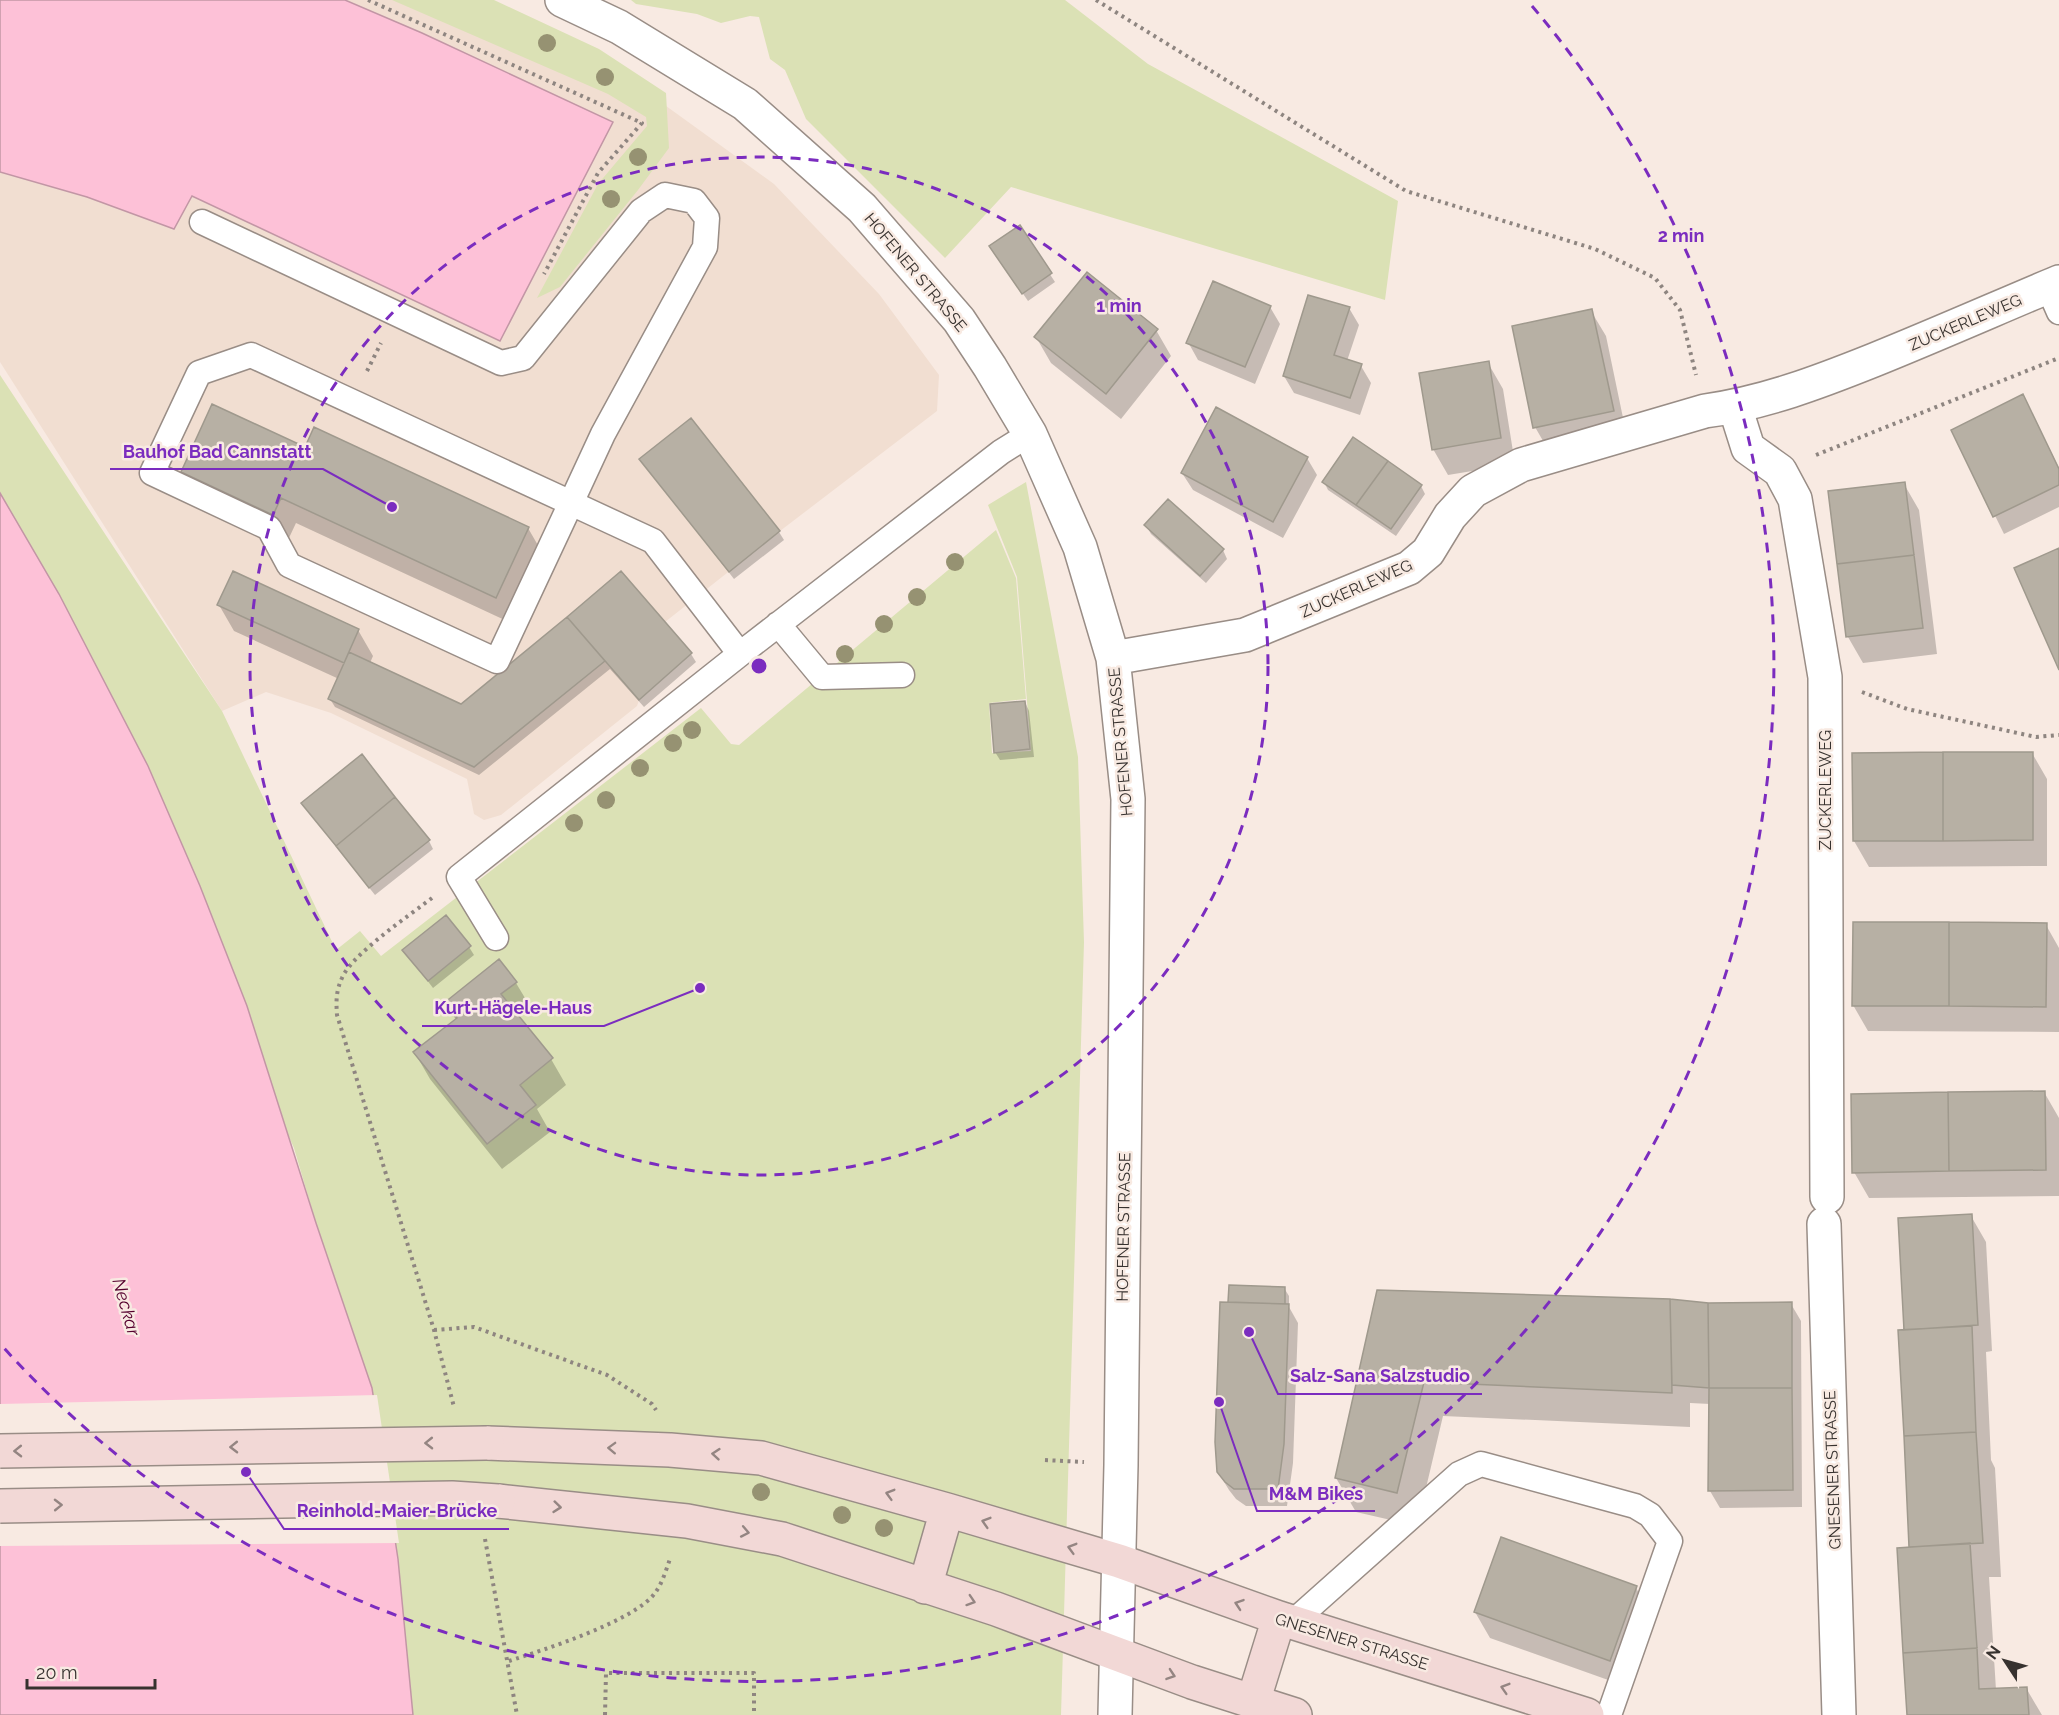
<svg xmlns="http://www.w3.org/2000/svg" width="2059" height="1715" viewBox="0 0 2059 1715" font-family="Raleway,sans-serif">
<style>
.built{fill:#f1ded1}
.green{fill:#dbe1b5}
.water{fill:#fdc1d7;stroke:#c296a5;stroke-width:1.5}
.pier{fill:#f8eae2}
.shadow{fill:#0003}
.building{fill:#b7b0a4;stroke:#9f998d;stroke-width:1.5}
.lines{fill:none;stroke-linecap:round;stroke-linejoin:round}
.lane-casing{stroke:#998d86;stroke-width:27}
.street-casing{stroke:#998d86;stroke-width:36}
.secondary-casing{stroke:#998d86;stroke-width:36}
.path{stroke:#8e8580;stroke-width:4;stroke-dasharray:3 4.5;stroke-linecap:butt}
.lane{stroke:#fff;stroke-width:24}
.street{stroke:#fff;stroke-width:33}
.secondary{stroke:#f2d8d6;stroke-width:33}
.secondary-bridge-casing{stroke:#998d86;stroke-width:36;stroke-linecap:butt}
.secondary-bridge{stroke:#f2d8d6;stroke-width:33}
.tree{fill:#969272}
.oneway{stroke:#948582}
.ring{fill:none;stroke:#7b2cbf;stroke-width:3;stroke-dasharray:10 8}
.labels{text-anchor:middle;stroke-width:5;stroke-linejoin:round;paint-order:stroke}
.street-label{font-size:16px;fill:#37322f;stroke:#f8eae2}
.water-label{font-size:18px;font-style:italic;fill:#55002e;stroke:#f8eae2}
.centre{fill:#7b2cbf;stroke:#f8eae2;stroke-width:3}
.ring-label{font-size:18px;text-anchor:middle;font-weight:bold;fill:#7b2cbf;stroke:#f8eae2;stroke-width:5;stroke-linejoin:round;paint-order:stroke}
.leader{fill:none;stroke:#7b2cbf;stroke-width:2}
.callout-dot{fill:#7b2cbf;stroke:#f8eae2;stroke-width:2}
.callout-label{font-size:18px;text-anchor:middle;font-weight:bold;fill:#7b2cbf;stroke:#f8eae2;stroke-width:5;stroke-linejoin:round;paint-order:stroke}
</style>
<rect width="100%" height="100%" fill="#f8eae2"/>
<!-- built -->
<path class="built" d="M 345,0 L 419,0 L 655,98 L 774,184 L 879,294 L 939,375 L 937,411 L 780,531 L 665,622 L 692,653 L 639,700 L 637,706 L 501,815 L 484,820 L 474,814 L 467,779 L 331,713 L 266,692 L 222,711 L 0,362 L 0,172 L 87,197 L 174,229 L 192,196 L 500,341 L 613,122 L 422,33 Z"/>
<!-- green -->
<path class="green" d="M 392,0 L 494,0 L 599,49 L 666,93 L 669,148 L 638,190 L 560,287 L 537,298 L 598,184 L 647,126 L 646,117 L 608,94 Z
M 631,0 L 1065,0 L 1148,64 L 1398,201 L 1385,300 L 1011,187 L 945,258 L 806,119 L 785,70 L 770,59 L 759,17 L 750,16 L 721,23 L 697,14 L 636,4 Z
M 0,375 L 222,711 L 336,950 L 360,931 L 381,956 L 701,708 L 731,744 L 739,745 L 996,530 L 1016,578 L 1026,699 L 989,703 L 992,753 L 1031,751 L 1017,577 L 988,505 L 1026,482 L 1078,757 L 1084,942 L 1061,1715 L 413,1715 L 398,1559 L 316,1223 L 294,1148 L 0,494 Z"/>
<!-- water -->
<path class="water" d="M 0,0 L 345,0 L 422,33 L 613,122 L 500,341 L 192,196 L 174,229 L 87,197 L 0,172 Z
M 0,493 L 59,594 L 148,766 L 200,886 L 247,1006 L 316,1223 L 372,1388 L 398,1559 L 413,1715 L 0,1715 Z"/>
<!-- pier -->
<path class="pier" d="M 377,1395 L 399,1543 L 0,1546 L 0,1404 Z"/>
<!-- shadow -->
<path class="shadow" d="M 1019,227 L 1055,282 L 1028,301 L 996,254 Z
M 1270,307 L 1280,324 L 1255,384 L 1198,360 L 1188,342 Z
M 1349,308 L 1359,325 L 1347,361 L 1361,366 L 1371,383 L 1360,415 L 1294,393 L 1284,376 Z
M 1591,311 L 1606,336 L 1627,437 L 1550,453 L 1535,427 Z
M 1156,330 L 1171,356 L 1121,419 L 1051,363 L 1036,337 Z
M 1488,363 L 1503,389 L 1515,464 L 1448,475 L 1433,449 Z
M 2023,396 L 2059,468 L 2059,507 L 2004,534 L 1953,430 Z
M 305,449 L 528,528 L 543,554 L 511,623 L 296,523 L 288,540 L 198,498 L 183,472 Z
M 1307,458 L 1317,475 L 1283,538 L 1193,490 L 1182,473 Z
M 641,460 L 779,532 L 784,540 L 734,579 Z
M 1324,482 L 1421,486 L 1425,494 L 1396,536 L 1328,490 Z
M 1904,484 L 1919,510 L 1937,654 L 1863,663 L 1848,637 L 1830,493 Z
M 1146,525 L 1223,550 L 1227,559 L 1206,583 L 1151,534 Z
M 621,573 L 691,654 L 696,662 L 644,707 L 610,669 L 479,775 L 335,707 L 330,699 L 339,679 L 234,631 L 219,605 L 358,630 L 373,656 L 370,663 L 462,706 Z
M 1025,702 L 1029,711 L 1034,757 L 1000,760 L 995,752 Z
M 2032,753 L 2047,779 L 2047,866 L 1869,867 L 1854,841 Z
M 308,811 L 429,841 L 433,849 L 375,895 Z
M 2046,925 L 2059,948 L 2059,1032 L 1868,1031 L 1853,1005 Z
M 469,947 L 474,955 L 433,988 L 404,950 Z
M 516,983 L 531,1008 L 518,1018 L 551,1059 L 566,1085 L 537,1109 L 550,1132 L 502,1169 L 430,1079 L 415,1053 L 456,1020 L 446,1003 Z
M 2044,1092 L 2059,1118 L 2059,1196 L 1869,1198 L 1854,1172 Z
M 1971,1216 L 1986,1242 L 1992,1351 L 1986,1352 L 1991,1460 L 1995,1468 L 2001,1577 L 1989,1577 L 1996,1690 L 2026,1688 L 2042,1715 L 1909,1715 L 1910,1548 L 1905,1438 L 1906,1331 Z
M 1284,1288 L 1289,1296 L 1289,1307 L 1298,1323 L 1293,1463 L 1287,1506 L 1246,1506 L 1236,1499 L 1229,1490 L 1218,1472 L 1230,1302 Z
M 1379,1291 L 1670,1300 L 1708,1305 L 1791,1304 L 1801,1321 L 1802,1507 L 1720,1508 L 1710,1491 L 1710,1404 L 1690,1403 L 1690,1427 L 1443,1416 L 1417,1526 L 1356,1512 L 1336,1478 Z
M 1636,1588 L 1651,1614 L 1625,1686 L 1490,1638 L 1475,1612 Z"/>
<!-- building -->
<path class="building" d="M 1020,225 L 1052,273 L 1022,294 L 989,246 Z
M 1087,272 L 1158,329 L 1106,394 L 1034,337 Z
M 1213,281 L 1271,306 L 1245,367 L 1186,343 Z
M 1308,295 L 1350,307 L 1334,355 L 1362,364 L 1350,398 L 1283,376 Z
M 1592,309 L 1614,411 L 1533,428 L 1512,326 Z
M 1489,361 L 1501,438 L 1432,450 L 1419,373 Z
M 2023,394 L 2059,469 L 2059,485 L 1993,517 L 1951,430 Z
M 212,404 L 305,447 L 314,427 L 529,527 L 496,598 L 281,498 L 273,515 L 181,472 Z
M 1216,407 L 1308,457 L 1273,522 L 1181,473 Z
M 691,418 L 780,531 L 729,572 L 639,459 Z
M 1353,437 L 1388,461 L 1356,505 L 1322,482 Z
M 1388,461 L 1422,485 L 1391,529 L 1356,505 Z
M 1905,482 L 1914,555 L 1837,564 L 1828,491 Z
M 1168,499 L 1224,549 L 1200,576 L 1144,525 Z
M 2059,548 L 2059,670 L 2014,568 Z
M 1914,555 L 1923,628 L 1846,637 L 1837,564 Z
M 233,571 L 359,629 L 344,663 L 217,605 Z
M 621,571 L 692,653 L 639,700 L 567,617 Z
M 567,617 L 605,661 L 474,767 L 328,699 L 349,652 L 461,704 Z
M 1025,701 L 1030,749 L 994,753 L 990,704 Z
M 1943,752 L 2033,752 L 2033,840 L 1943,841 Z
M 1943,752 L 1943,841 L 1853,841 L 1852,753 Z
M 362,754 L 395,797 L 336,846 L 301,803 Z
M 395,797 L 430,840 L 369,888 L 336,846 Z
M 446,915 L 471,946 L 428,981 L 402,950 Z
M 1853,922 L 1949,922 L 1949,1006 L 1852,1006 Z
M 1949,922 L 2047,923 L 2046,1007 L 1949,1006 Z
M 499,959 L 517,982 L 501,994 L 553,1058 L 520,1085 L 536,1105 L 487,1144 L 413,1052 L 457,1018 L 444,1003 Z
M 2045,1091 L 2046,1170 L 1949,1171 L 1948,1092 Z
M 1948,1092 L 1949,1171 L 1852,1173 L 1851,1094 Z
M 1972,1214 L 1978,1325 L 1904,1330 L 1898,1218 Z
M 1229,1285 L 1285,1287 L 1285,1304 L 1228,1302 Z
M 1377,1290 L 1670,1299 L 1672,1393 L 1424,1382 L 1397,1493 L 1335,1478 Z
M 1670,1299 L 1708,1303 L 1709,1388 L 1672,1385 Z
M 1220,1302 L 1289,1304 L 1284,1444 L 1278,1489 L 1234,1489 L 1225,1482 L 1217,1472 L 1215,1442 Z
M 1792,1302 L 1792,1388 L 1709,1388 L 1708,1303 Z
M 1972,1326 L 1976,1432 L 1904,1436 L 1898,1330 Z
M 1709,1388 L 1792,1388 L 1793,1490 L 1708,1491 Z
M 1976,1432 L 1983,1543 L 1909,1547 L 1904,1436 Z
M 1501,1537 L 1637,1586 L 1610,1661 L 1474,1612 Z
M 1970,1543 L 1977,1648 L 1903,1653 L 1897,1548 Z
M 1977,1648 L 1979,1689 L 2027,1687 L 2029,1715 L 1907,1715 L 1903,1653 Z"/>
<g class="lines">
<!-- lane casing -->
<g class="lane-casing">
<path id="lane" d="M 202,222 L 501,363 L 523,358 L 641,211 L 665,195 L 694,201 L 707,218 L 705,247 L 603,434 L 571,503 L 251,355 L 199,373 L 152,473 L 269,528 L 289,565 L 497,661 L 571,503 L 653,541 L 740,654
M 2048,287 L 2059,312
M 778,624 L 822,677 L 902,675
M 496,938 L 459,877 L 740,654 L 1001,452 L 1030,434
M 1293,1622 L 1459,1474 L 1481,1464 L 1635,1506 L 1650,1515 L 1670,1541 L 1609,1715"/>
</g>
<!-- street casing -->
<g class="street-casing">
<path id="street" d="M 562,0 L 619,27 L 745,104 L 862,208 L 959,320 L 990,367 L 1030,434 L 1080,547 L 1113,658 L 1128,799 L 1121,1465 L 1115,1715
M 1735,407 L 1748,448 L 1780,471 L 1795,499 L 1825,677 L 1827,1197
M 1113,658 L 1245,635 L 1409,568 L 1428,552 L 1450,516 L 1473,491 L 1521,465 L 1705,411 C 1764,403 1819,382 1874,360 C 1936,335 1997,308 2059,282
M 1824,1224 L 1839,1715"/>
</g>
<!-- secondary casing -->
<g class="secondary-casing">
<path id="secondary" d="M 487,1443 L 670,1450 L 761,1458 L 947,1510 L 1119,1561 L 1279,1618 L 1587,1715
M 498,1501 L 687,1521 L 782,1539 L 996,1609 L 1192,1682 L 1295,1715
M 925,1587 L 947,1510
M 1253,1702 L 1279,1618"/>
</g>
<!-- path -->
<path class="path" d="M 368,0 L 642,123 L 598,173 L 544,274
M 1096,0 L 1406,191 L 1595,249 L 1655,278 L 1680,310 L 1696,375
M 367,371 L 381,343
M 1816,455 L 2059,358
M 1862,692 L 1907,709 L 2036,737 L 2059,735
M 432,898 C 410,915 352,954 342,978 C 336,991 336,1001 337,1015 L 434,1330 L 454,1407
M 434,1330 L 474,1327 L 607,1375 L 652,1404 L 656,1410
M 1045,1460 L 1084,1462
M 485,1539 L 517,1715
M 509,1661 C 543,1650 635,1621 655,1593 C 662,1584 666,1570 670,1559
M 605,1715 L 606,1673 L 754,1673 L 754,1715"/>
<!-- lane -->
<use href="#lane" class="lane"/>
<!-- street -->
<use href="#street" class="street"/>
<!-- secondary -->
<use href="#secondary" class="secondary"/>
<!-- secondary-bridge casing -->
<g class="secondary-bridge-casing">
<path id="secondary-bridge" d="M 0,1451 L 487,1443
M 0,1506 L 452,1498 L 498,1501"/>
</g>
<!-- secondary-bridge -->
<use href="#secondary-bridge" class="secondary-bridge"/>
</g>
<!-- trees -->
<g class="tree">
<circle cx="547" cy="43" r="9"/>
<circle cx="605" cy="77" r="9"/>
<circle cx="638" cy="157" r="9"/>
<circle cx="611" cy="199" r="9"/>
<circle cx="955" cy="562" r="9"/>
<circle cx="917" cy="597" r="9"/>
<circle cx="884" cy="624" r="9"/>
<circle cx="845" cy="654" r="9"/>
<circle cx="692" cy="730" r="9"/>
<circle cx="673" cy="743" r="9"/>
<circle cx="640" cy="768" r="9"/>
<circle cx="606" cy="800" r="9"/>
<circle cx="574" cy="823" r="9"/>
<circle cx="761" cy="1492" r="9"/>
<circle cx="842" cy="1515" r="9"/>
<circle cx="884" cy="1528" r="9"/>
</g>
<!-- one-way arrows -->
<defs><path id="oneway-chevron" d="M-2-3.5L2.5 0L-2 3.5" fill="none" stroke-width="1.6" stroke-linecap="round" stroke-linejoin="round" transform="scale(1.5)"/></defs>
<g class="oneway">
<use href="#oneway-chevron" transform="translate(429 1443) rotate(179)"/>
<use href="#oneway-chevron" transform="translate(234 1447) rotate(179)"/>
<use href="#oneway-chevron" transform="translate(612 1448) rotate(-178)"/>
<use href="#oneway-chevron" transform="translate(18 1451) rotate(179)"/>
<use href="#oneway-chevron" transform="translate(716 1454) rotate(-175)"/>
<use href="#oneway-chevron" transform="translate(890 1494) rotate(-164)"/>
<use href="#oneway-chevron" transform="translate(58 1505) rotate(-1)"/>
<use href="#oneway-chevron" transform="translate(557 1507) rotate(6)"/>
<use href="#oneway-chevron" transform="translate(986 1522) rotate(-163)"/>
<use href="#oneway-chevron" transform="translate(745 1532) rotate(11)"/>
<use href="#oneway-chevron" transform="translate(1072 1548) rotate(-164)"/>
<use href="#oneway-chevron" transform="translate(971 1601) rotate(18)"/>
<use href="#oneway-chevron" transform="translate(1239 1604) rotate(-161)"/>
<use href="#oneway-chevron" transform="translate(1171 1675) rotate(19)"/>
<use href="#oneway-chevron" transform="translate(1505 1688) rotate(-163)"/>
</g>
<!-- distance rings -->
<g class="ring">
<circle cx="759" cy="666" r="509"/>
<path d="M1532 6A1017 1017 0 0 1 3 1347"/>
</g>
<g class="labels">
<!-- street labels -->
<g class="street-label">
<text transform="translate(916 272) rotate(50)" y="6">HOFENER STRASSE</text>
<text transform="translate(1965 322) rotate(-23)" y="6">ZUCKERLEWEG</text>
<text transform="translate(1356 588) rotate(-24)" y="6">ZUCKERLEWEG</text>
<text transform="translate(1120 742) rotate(-95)" y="6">HOFENER STRASSE</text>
<text transform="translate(1825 790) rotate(-90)" y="6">ZUCKERLEWEG</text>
<text transform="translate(1123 1227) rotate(-89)" y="6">HOFENER STRASSE</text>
<text transform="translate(1832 1470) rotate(-92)" y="6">GNESENER STRASSE</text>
<text transform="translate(1352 1641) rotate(17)" y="6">GNESENER STRASSE</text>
</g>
<!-- water labels -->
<g class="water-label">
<text transform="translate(126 1307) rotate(74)" y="6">Neckar</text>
</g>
</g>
<circle cx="759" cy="666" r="9" class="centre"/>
<g class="ring-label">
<text x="1681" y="242">2 min</text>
<text x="1119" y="312">1 min</text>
</g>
<!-- callouts -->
<path class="leader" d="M392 507L323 469H110M700 988L604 1026H422M1249 1332L1278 1394H1482M1219 1402L1257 1511H1375M246 1472L284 1529H509"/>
<g class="callout-dot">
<circle cx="392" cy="507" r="6"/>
<circle cx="700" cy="988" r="6"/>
<circle cx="1249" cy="1332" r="6"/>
<circle cx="1219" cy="1402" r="6"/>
<circle cx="246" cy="1472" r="6"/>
</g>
<g class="callout-label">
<text x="217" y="458">Bauhof Bad Cannstatt</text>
<text x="513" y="1014">Kurt-Hägele-Haus</text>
<text x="1380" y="1382">Salz-Sana Salzstudio</text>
<text x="1316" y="1500">M&amp;M Bikes</text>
<text x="397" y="1517">Reinhold-Maier-Brücke</text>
</g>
<!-- north arrow -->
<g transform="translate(2005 1661) rotate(306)" stroke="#f8eae2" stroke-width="4.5" paint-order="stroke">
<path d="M0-4.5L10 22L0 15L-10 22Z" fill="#37322f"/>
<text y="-9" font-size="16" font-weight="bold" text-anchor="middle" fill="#37322f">N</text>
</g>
<!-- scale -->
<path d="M27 1679v9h128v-9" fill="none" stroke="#37322f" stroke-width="3"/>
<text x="36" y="1679" font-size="18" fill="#37322f" stroke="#f8eae2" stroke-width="4.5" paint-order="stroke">20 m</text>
</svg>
